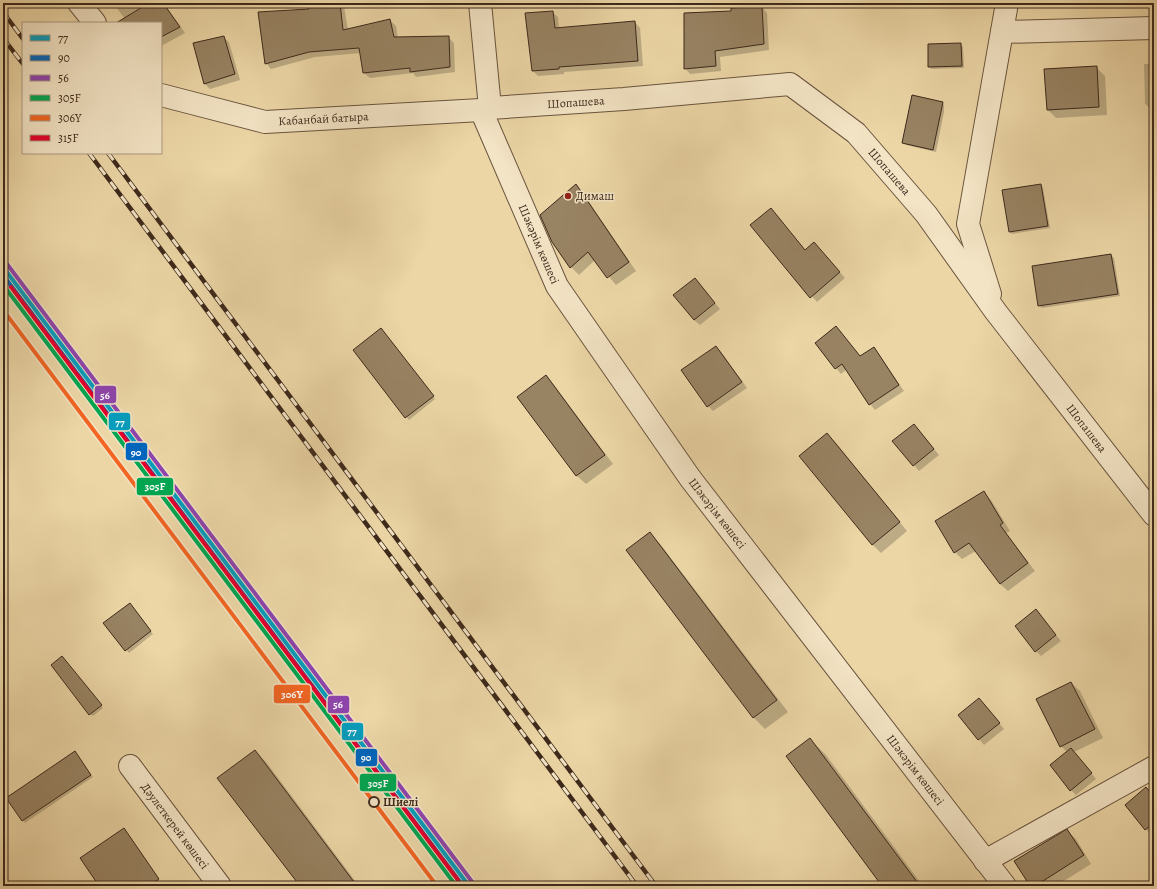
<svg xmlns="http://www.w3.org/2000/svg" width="1157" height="889" viewBox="0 0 1157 889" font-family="Alegreya,serif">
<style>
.shadow{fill:#0003}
.building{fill:#988363;stroke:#3d291b}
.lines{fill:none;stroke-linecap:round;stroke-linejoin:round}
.minor-casing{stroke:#69543e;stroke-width:24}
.minor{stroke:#f3e4c5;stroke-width:22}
.rail-casing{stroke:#3d291b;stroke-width:4.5}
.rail{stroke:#f3e4c5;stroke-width:3;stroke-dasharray:9;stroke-linecap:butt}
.rail-1-casing{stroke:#f3e4c5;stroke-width:7}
.rail-2-casing{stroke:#f3e4c5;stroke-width:7}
.rail-3-casing{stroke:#f3e4c5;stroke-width:7}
.rail-4-casing{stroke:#f3e4c5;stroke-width:7}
.rail-5-casing{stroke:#f3e4c5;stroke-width:7}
.rail-6-casing{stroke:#f3e4c5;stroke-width:7}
.rail-1{stroke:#069cbc;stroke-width:4}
.rail-2{stroke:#0065bd;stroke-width:4}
.rail-3{stroke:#8e44ad;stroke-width:4}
.rail-4{stroke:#00a651;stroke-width:4}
.rail-5{stroke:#f26522;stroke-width:4}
.rail-6{stroke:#e4002b;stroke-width:4}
.poi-dot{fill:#8f2418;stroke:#f3e4c5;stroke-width:1.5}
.stop-dot{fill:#f3e4c5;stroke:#3d291b;stroke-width:2}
.labels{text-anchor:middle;stroke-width:3;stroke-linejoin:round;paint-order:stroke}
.street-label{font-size:12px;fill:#3d291b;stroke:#f3e4c5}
.poi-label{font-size:12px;fill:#3d291b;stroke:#f3e4c5;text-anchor:start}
.stop-label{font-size:12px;font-weight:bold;fill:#3d291b;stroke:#f3e4c5;text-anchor:start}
.line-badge{stroke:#f3e4c5;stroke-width:1.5}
.badge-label{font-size:11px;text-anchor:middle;font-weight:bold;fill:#fff}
</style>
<rect width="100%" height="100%" fill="#ecd6a6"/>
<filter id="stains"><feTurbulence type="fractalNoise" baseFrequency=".005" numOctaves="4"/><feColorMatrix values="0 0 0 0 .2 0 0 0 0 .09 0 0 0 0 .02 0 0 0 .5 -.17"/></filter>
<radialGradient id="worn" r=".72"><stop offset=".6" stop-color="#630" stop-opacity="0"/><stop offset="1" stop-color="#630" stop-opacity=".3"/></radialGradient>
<!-- shadow -->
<path class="shadow" d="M 113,3 L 164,3 L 185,33 L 161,46 L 161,23 L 128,23 Z
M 309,3 L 341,3 L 344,6 L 348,30 L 390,20 L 396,26 L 398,38 L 448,37 L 454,43 L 455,72 L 416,77 L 413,73 L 370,78 L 364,73 L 361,53 L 315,57 L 271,69 L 266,63 L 310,10 Z
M 762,7 L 767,13 L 769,50 L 720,57 L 721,71 L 690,74 L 685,68 L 732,12 Z
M 552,12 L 558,17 L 559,29 L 635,22 L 640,28 L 643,66 L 564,72 L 564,74 L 538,76 L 533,71 Z
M 223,37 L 229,42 L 240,80 L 210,89 L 204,83 Z
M 960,44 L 963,47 L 964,68 L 932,69 L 929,67 Z
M 1144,64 L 1154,64 L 1154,109 L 1151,109 L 1145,104 Z
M 1096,67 L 1105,76 L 1107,115 L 1056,118 L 1048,110 Z
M 941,102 L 944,105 L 944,112 L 936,152 L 906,145 L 903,143 Z
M 575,185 L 583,193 L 636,271 L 616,285 L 595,260 L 579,275 L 571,267 L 553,242 Z
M 1041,185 L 1043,188 L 1050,228 L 1012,234 L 1010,232 Z
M 771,209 L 806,251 L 820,249 L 845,278 L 817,302 L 751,225 Z
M 1111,255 L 1114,258 L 1120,296 L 1042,308 L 1039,306 Z
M 700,284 L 720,309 L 700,325 L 694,320 Z
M 383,332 L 435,399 L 409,420 L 354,350 Z
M 816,344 L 861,357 L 874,348 L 879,354 L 904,391 L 875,410 L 870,404 L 847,369 L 841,374 Z
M 716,347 L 722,353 L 747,388 L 713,411 L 708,406 Z
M 545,376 L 554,385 L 613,464 L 586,484 L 577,476 L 518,397 Z
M 919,431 L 939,455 L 919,471 L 894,441 Z
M 827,435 L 836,443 L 907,531 L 881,553 L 872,544 Z
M 984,493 L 991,500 L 1010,531 L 1006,533 L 1035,571 L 1008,591 L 1000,584 L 976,551 L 962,559 L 955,552 Z
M 650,534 L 661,545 L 788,712 L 765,729 L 754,718 L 628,550 Z
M 132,607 L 153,634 L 129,653 L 105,623 Z
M 1036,610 L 1061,641 L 1041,656 L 1036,651 Z
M 65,660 L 103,708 L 93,716 L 90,714 Z
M 1071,683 L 1080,691 L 1103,738 L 1074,752 L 1096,779 L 1076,795 L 1071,790 L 1067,752 L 1061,746 Z
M 979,699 L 1004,729 L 984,745 L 959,715 Z
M 810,739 L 826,755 L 923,886 L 884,886 Z
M 255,751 L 266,762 L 359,886 L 301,886 Z
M 77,755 L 93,777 L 25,823 L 7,798 Z
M 1154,797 L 1154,833 L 1151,835 L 1146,829 Z
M 1067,831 L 1076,839 L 1091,864 L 1056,886 L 1031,886 Z
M 126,832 L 160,882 L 154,886 L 100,886 Z"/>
<!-- building -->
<path class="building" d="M 149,3 L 163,3 L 180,27 L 161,37 L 161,23 L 116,23 Z
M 308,3 L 340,3 L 343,30 L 390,19 L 394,37 L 449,36 L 450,67 L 410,72 L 410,68 L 363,73 L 359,48 L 309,52 L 265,64 L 258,12 L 309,9 Z
M 762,6 L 764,44 L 715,51 L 716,66 L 684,69 L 684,13 L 731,11 L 731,8 Z
M 553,11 L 555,28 L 635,21 L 638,61 L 559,67 L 559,69 L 532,71 L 525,13 Z
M 224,36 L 235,74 L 204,84 L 193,43 Z
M 961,43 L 962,66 L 928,67 L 928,44 Z
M 1097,66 L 1099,107 L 1047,110 L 1044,69 Z
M 912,95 L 943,102 L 933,150 L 902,143 Z
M 576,184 L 629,262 L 607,278 L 588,252 L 570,268 L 552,242 L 540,215 Z
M 1041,184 L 1048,226 L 1009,232 L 1002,190 Z
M 771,208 L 805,250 L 814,242 L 840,272 L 810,298 L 750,225 Z
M 1111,254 L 1118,294 L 1038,306 L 1032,266 Z
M 695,278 L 715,303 L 694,320 L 673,295 Z
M 836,326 L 860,356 L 874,347 L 899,385 L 869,405 L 842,364 L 835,369 L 815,343 Z
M 381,328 L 434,396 L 405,418 L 353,350 Z
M 716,346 L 742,382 L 707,407 L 681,370 Z
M 546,375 L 605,455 L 576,476 L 517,397 Z
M 914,424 L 934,449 L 913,466 L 892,441 Z
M 827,433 L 900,522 L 872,545 L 799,456 Z
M 984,491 L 1003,523 L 1000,525 L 1028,563 L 1000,584 L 969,543 L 954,553 L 935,521 Z
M 650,532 L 777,700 L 753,718 L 626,550 Z
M 130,603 L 151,631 L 125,651 L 103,623 Z
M 1036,609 L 1056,635 L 1035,652 L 1015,626 Z
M 62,656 L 102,705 L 89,715 L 51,665 Z
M 1071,682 L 1095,729 L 1060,747 L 1036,699 Z
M 979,698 L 1000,723 L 978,740 L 958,715 Z
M 810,738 L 920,886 L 882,886 L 786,756 Z
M 1071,748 L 1092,773 L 1070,791 L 1050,765 Z
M 255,750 L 357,886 L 300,886 L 217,778 Z
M 75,751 L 91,775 L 22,821 L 6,798 Z
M 1146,787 L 1154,797 L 1154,823 L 1145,830 L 1125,805 Z
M 124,828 L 159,879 L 148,886 L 99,886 L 80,858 Z
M 1067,829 L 1084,855 L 1035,886 L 1030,886 L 1014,861 Z"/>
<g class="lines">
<!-- minor casing -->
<g class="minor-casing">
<g id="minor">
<path d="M 79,3 L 95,23"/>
<path d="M 480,3 L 490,108"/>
<path d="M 1002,32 L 1154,28"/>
<path id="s1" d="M 161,95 L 265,122 L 481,110 L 490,108 L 624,99 L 790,84 L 856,133 L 926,214 L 996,312 L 1154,515"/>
<path id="s2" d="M 481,110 L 557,286 L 690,478 L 1005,886"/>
<path d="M 990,294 L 968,224 L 1007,3"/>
<path id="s3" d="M 130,766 L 220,886"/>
<path d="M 985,861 L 1154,767"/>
</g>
</g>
<!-- minor -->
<use href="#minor" class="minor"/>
<!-- rail casing -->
<g class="rail-casing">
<path id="rail" d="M 3,12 L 23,39
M 3,38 L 23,64
M 89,153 L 637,886
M 108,153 L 656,886"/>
</g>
<!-- rail -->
<use href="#rail" class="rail"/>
<!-- rail-1 casing -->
<g class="rail-1-casing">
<path id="rail-1" d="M 3,267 L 469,886"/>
</g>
<!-- rail-2 casing -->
<g class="rail-2-casing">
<path id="rail-2" d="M 3,275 L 463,886"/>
</g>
<!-- rail-3 casing -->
<g class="rail-3-casing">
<path id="rail-3" d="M 7,264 L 473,883"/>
</g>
<!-- rail-4 casing -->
<g class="rail-4-casing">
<path id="rail-4" d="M 7,290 L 454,883"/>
</g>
<!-- rail-5 casing -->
<g class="rail-5-casing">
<path id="rail-5" d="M 3,310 L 437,886"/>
</g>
<!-- rail-6 casing -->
<g class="rail-6-casing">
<path id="rail-6" d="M 11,287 L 458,880"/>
</g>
<!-- rail-1 -->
<use href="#rail-1" class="rail-1"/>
<!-- rail-2 -->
<use href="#rail-2" class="rail-2"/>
<!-- rail-3 -->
<use href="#rail-3" class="rail-3"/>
<!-- rail-4 -->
<use href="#rail-4" class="rail-4"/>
<!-- rail-5 -->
<use href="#rail-5" class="rail-5"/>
<!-- rail-6 -->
<use href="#rail-6" class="rail-6"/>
</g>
<!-- markers -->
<circle class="poi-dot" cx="568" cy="196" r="4"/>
<circle class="stop-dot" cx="374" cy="802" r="5"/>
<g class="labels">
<!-- street labels -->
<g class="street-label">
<text dy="4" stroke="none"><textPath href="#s1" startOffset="419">Шопашева</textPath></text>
<text dy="4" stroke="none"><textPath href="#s1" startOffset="166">Кабанбай батыра</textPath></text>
<text dy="4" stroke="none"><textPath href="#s1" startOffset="767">Шопашева</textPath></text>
<text dy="4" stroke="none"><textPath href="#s2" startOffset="146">Шәкәрім көшесі</textPath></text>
<text dy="4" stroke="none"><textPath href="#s1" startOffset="1091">Шопашева</textPath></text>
<text dy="4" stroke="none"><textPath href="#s2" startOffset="470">Шәкәрім көшесі</textPath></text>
<text dy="4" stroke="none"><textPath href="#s2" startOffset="794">Шәкәрім көшесі</textPath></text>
<text dy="4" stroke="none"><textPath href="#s3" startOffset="75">Дәулеткерей көшесі</textPath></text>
</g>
<!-- poi labels -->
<g class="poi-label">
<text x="576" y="200">Димаш</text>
</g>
<!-- stop labels -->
<g class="stop-label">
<text x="383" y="806">Шиелі</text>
</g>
</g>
<g class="line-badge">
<rect x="94" y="385" width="23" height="19" rx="4" fill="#8e44ad"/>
<rect x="108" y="412" width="23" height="19" rx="4" fill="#069cbc"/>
<rect x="125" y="442" width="23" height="19" rx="4" fill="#0065bd"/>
<rect x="136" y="477" width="38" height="19" rx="4" fill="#00a651"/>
<rect x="273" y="684" width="38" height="20" rx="4" fill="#f26522"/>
<rect x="327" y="695" width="23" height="19" rx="4" fill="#8e44ad"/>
<rect x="341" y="722" width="23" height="19" rx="4" fill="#069cbc"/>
<rect x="355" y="748" width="23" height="19" rx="4" fill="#0065bd"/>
<rect x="359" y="773" width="38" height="19" rx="4" fill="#00a651"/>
</g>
<g class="badge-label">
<text x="105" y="399">56</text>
<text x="120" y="426">77</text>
<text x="136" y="456">90</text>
<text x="155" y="490">305F</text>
<text x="292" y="698">306Y</text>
<text x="338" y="708">56</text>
<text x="352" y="735">77</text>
<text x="366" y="761">90</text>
<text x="378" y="787">305F</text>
</g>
<!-- margin -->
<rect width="1157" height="889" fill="none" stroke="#ecd6a6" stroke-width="16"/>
<rect x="4" y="4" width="1149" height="881" fill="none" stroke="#3d291b" stroke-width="2"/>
<rect x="8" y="8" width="1141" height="873" fill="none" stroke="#3d291b"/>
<!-- legend -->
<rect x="22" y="22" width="140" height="132" fill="#f3e4c5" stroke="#aa9981"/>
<rect x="30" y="35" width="20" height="6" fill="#069cbc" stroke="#aa9981"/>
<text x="58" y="42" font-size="12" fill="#3d291b">77</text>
<rect x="30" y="55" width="20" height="6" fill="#0065bd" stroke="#aa9981"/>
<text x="58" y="62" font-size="12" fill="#3d291b">90</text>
<rect x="30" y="75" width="20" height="6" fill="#8e44ad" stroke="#aa9981"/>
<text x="58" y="82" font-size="12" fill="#3d291b">56</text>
<rect x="30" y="95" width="20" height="6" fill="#00a651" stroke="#aa9981"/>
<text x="58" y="102" font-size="12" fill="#3d291b">305F</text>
<rect x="30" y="115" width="20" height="6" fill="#f26522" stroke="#aa9981"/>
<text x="58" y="122" font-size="12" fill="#3d291b">306Y</text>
<rect x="30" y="135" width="20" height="6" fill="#e4002b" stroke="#aa9981"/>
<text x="58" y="142" font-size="12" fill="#3d291b">315F</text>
<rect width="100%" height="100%" filter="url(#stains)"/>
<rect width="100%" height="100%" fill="url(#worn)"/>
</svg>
